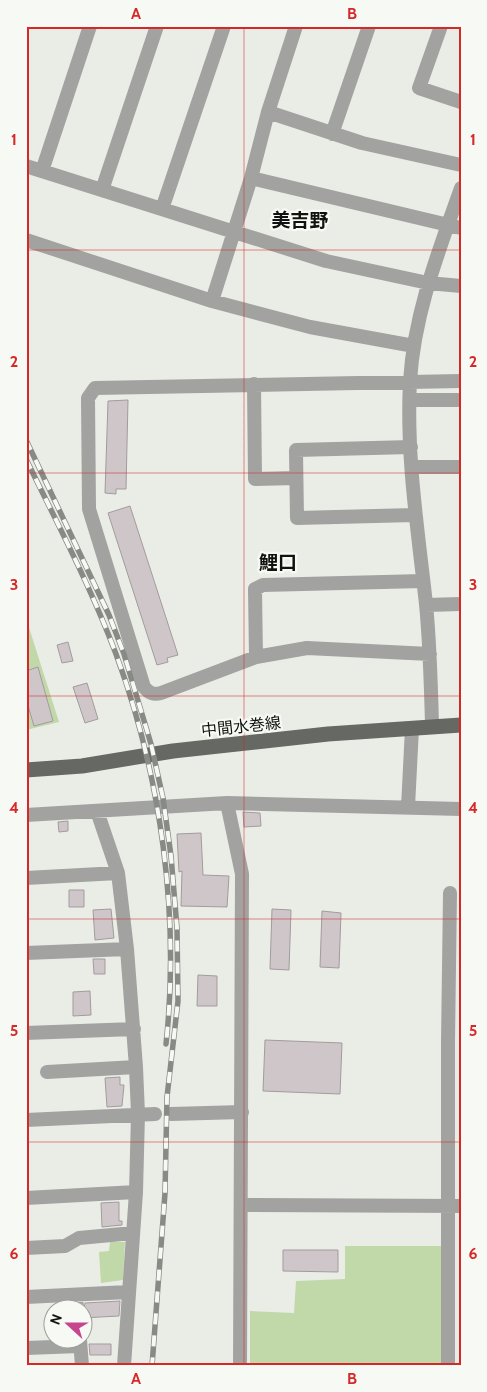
<svg xmlns="http://www.w3.org/2000/svg" width="487" height="1392" viewBox="0 0 487 1392" font-family="Cabin,'Noto Sans JP',sans-serif">
<style>
.green{fill:#c1d8a9}
.building{fill:#cec6c9;stroke:#a39b9e}
.lines{fill:none;stroke-linecap:round;stroke-linejoin:round}
.minor{stroke:#a2a3a1;stroke-width:14}
.major{stroke:#656863;stroke-width:15}
.rail-casing{stroke:#878a85;stroke-width:5.5}
.rail{stroke:#f7faf4;stroke-width:4;stroke-dasharray:11;stroke-linecap:butt}
.grid{fill:none;stroke:#d62828;stroke-width:1;stroke-opacity:0.55}
.labels{text-anchor:middle;stroke-width:4.5;stroke-linejoin:round;paint-order:stroke}
.street-label{font-size:16px;fill:#111310;stroke:#f7faf4}
.quarter-label{font-size:19px;font-weight:bold;fill:#111310;stroke:#f7faf4}
.neatline{fill:none;stroke:#d62828;stroke-width:2}
.grid-label{font-size:16px;text-anchor:middle;font-weight:bold;fill:#d62828}
</style>
<rect width="100%" height="100%" fill="#eaede6"/>
<!-- green -->
<path class="green" d="M 26,618 L 59,722 L 26,730 Z
M 460,905 L 461,906 L 461,1162 L 460,1162 Z
M 110,1242 L 125,1242 L 123,1280 L 101,1283 L 99,1252 L 109,1251 Z
M 345,1246 L 442,1246 L 442,1366 L 250,1366 L 250,1311 L 294,1313 L 296,1281 L 345,1279 Z"/>
<!-- building -->
<path class="building" d="M 128,400 L 126,489 L 116,489 L 116,494 L 105,493 L 108,401 Z
M 130,506 L 178,655 L 167,658 L 168,662 L 157,665 L 108,513 Z
M 68,642 L 73,661 L 62,663 L 57,645 Z
M 38,667 L 53,721 L 34,726 L 26,699 L 26,671 Z
M 87,683 L 98,719 L 85,723 L 73,687 Z
M 243,812 L 260,813 L 261,826 L 244,827 Z
M 68,821 L 68,831 L 59,832 L 58,822 Z
M 201,833 L 203,875 L 229,876 L 227,907 L 181,906 L 182,871 L 179,872 L 177,834 Z
M 69,890 L 84,890 L 84,907 L 69,907 Z
M 111,909 L 114,938 L 95,940 L 93,910 Z
M 272,909 L 291,910 L 289,970 L 270,969 Z
M 322,911 L 341,913 L 339,968 L 320,967 Z
M 93,959 L 105,959 L 105,974 L 94,974 Z
M 198,975 L 217,976 L 217,1006 L 197,1006 Z
M 90,991 L 91,1015 L 73,1016 L 73,992 Z
M 265,1040 L 342,1043 L 340,1094 L 263,1091 Z
M 120,1077 L 120,1085 L 124,1085 L 122,1106 L 107,1107 L 105,1078 Z
M 119,1202 L 119,1221 L 122,1221 L 122,1225 L 102,1227 L 101,1203 Z
M 283,1250 L 338,1250 L 338,1272 L 283,1271 Z
M 120,1301 L 119,1316 L 82,1318 L 85,1303 Z
M 89,1344 L 111,1344 L 111,1355 L 90,1355 Z"/>
<g class="lines">
<!-- minor -->
<path class="minor" d="M 441,26 L 419,88 L 461,102
M 268,112 L 362,143 L 461,165
M 332,134 L 369,26
M 26,166 L 326,261 L 428,283 L 461,286
M 42,171 L 90,26
M 251,178 L 461,228
M 102,190 L 157,26
M 162,209 L 224,26
M 26,240 L 212,301 L 310,327 L 414,346
M 212,301 L 251,178 L 268,112 L 296,26
M 254,384 L 255,479 L 296,478
M 411,400 L 461,400
M 411,447 L 296,450 L 297,518 L 414,515
M 412,467 L 461,467
M 426,605 L 461,604
M 430,654 L 307,648 L 256,657 L 161,693 C 153,695 149,693 144,687 L 89,509 L 88,398 L 95,388 L 461,381
M 256,657 L 255,589 L 263,585 L 423,581
M 432,725 C 431,685 430,645 426,604 C 418,531 406,456 410,381 C 414,314 439,250 461,188
M 408,807 L 412,728
M 97,811 L 118,873 L 127,949 L 136,1067 L 138,1114 L 136,1192 L 124,1366
M 26,815 L 227,803
M 26,878 L 118,873
M 26,953 L 127,949
M 26,1033 L 134,1029
M 47,1072 L 136,1067
M 171,1114 L 242,1112
M 26,1120 L 155,1114
M 26,1198 L 136,1192
M 241,1205 L 461,1206
M 26,1248 L 65,1246 L 79,1238 L 133,1233
M 76,1295 L 77,1310
M 26,1297 L 128,1292
M 80,1340 L 82,1366
M 26,1348 L 80,1346
M 240,1366 L 242,874 L 227,803 L 461,809
M 448,1366 L 448,1042 L 450,893"/>
<!-- major -->
<path class="major" d="M 26,770 L 82,766 L 173,751 L 328,734 L 461,725"/>
<!-- rail casing -->
<g class="rail-casing">
<path id="rail" d="M 26,440 L 109,615 L 124,654 L 151,744 L 163,798 L 171,856 L 177,928 L 178,1001 L 167,1097 L 165,1193 L 152,1366
M 26,459 C 57,523 91,587 116,654 C 161,776 180,915 166,1044"/>
</g>
<!-- rail -->
<use href="#rail" class="rail"/>
</g>
<!-- grid -->
<path class="grid" d="M 244,26 L 244,1366M 26,250 L 461,250M 26,473 L 461,473M 26,696 L 461,696M 26,919 L 461,919M 26,1142 L 461,1142"/>
<g class="labels">
<!-- street labels -->
<g class="street-label">
<text transform="translate(241 726) rotate(-6)" y="6">中間水巻線</text>
</g>
<!-- quarter labels -->
<g class="quarter-label">
<text x="300" y="227">美吉野</text>
<text x="278" y="569">鯉口</text>
</g>
</g>
<!-- border -->
<rect width="487" height="1392" fill="none" stroke="#f7faf4" stroke-width="55"/>
<!-- north arrow -->
<g transform="translate(68 1324) rotate(291)"><circle r="24" fill="#f7faf4" stroke="#9b9e99"/>
<path d="M0-4L9 19L0 12L-9 19Z" fill="#c7458e"/>
<text y="-8" font-size="14" font-weight="bold" text-anchor="middle" fill="#111310">N</text>
</g>
<rect x="28" y="28" width="432" height="1336" class="neatline"/>
<g class="grid-label">
<text x="136" y="19">A</text>
<text x="352" y="19">B</text>
<text x="14" y="145">1</text>
<text x="473" y="145">1</text>
<text x="14" y="367">2</text>
<text x="473" y="367">2</text>
<text x="14" y="590">3</text>
<text x="473" y="590">3</text>
<text x="14" y="813">4</text>
<text x="473" y="813">4</text>
<text x="14" y="1036">5</text>
<text x="473" y="1036">5</text>
<text x="14" y="1259">6</text>
<text x="473" y="1259">6</text>
<text x="136" y="1384">A</text>
<text x="352" y="1384">B</text>
</g>
</svg>
